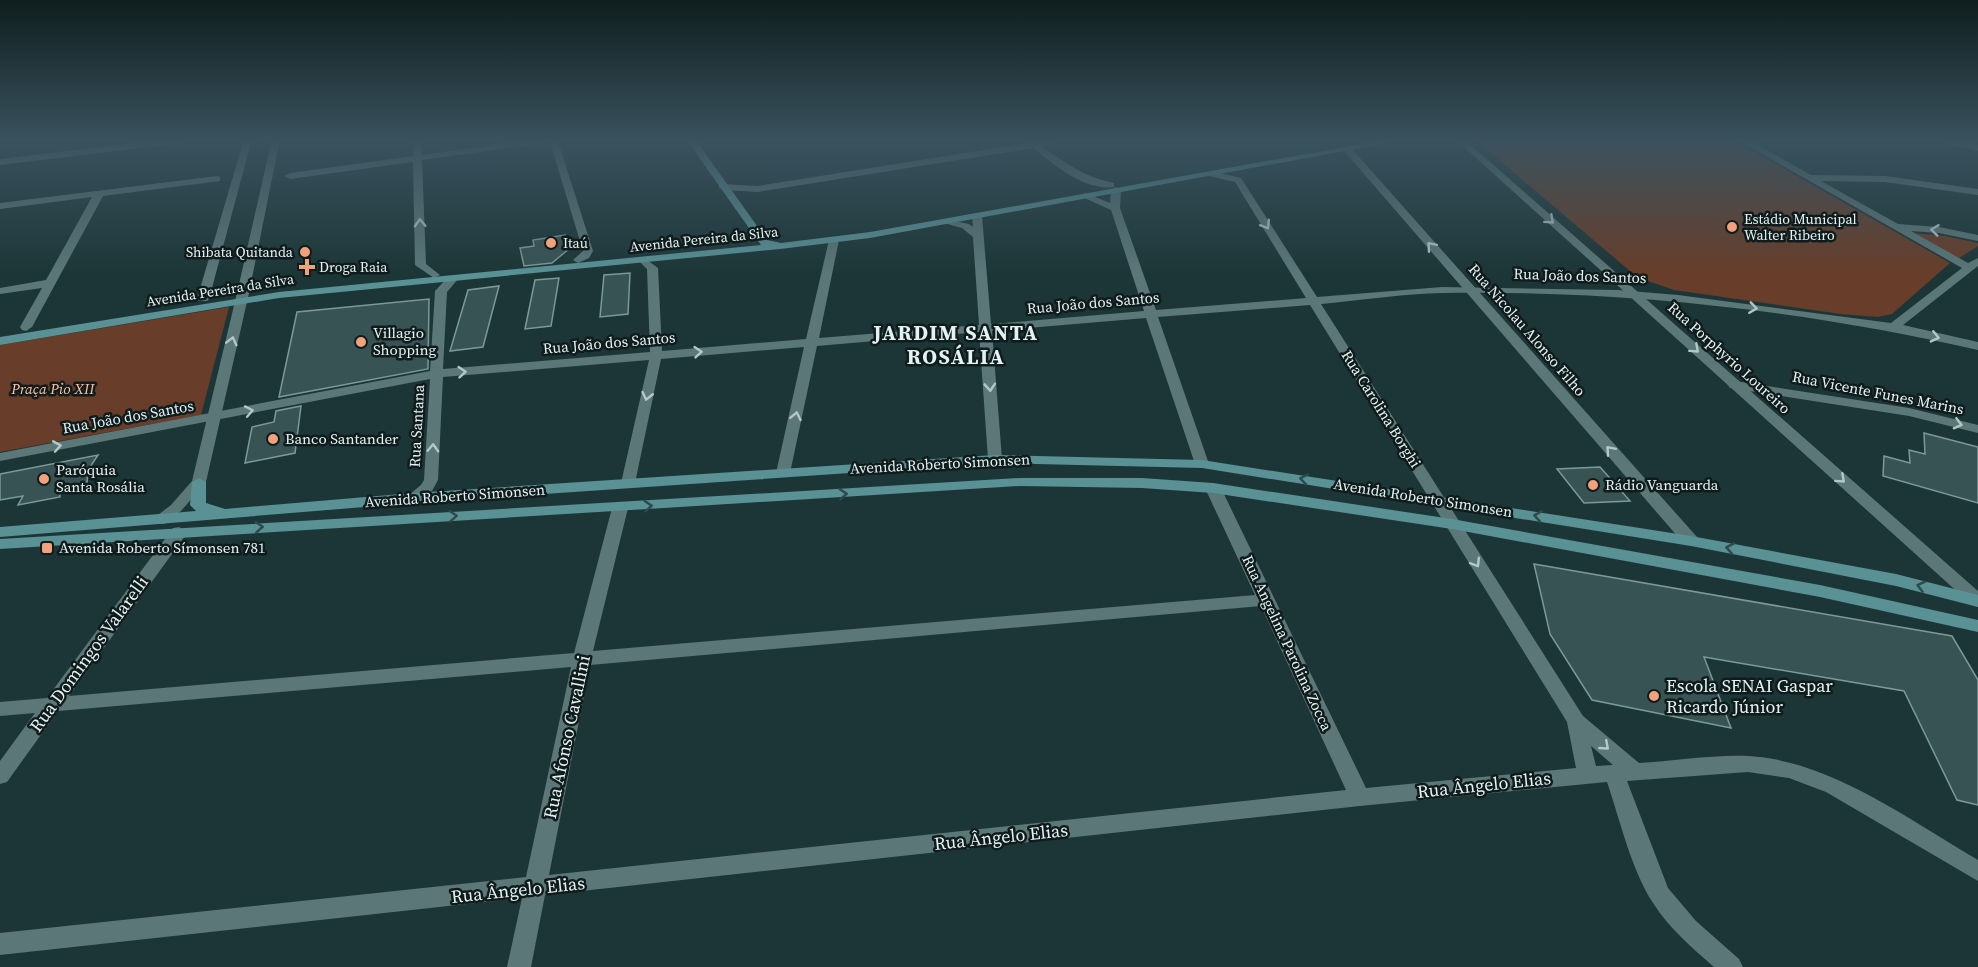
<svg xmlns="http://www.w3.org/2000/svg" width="1978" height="967" viewBox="0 0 1978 967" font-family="'Source Serif 4',serif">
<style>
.green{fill:#683d29}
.building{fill:#385354;stroke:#7c999a;stroke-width:1.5}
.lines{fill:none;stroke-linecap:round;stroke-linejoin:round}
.minor{fill:#5b7778;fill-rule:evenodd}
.tertiary{fill:#5b7778;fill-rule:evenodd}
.secondary{fill:#599194;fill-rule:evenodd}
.oneway{stroke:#b3c7c8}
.oneway2{stroke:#2d4a4c}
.poi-dot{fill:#f1a17b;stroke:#101b1c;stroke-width:2}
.labels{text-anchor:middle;stroke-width:5;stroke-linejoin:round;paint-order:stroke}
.far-poi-label{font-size:14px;fill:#e3f2f3;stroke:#101b1c;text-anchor:start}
.far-street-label{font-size:14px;fill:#e3f2f3;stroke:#101b1c}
.street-label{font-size:15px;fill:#e3f2f3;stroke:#101b1c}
.poi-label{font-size:15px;fill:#e3f2f3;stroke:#101b1c;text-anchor:start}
.park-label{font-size:15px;font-style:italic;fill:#fdc1a5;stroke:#101b1c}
.near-street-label{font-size:18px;fill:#e3f2f3;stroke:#101b1c}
.near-poi-label{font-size:18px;fill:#e3f2f3;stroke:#101b1c;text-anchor:start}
.district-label{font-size:21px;font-weight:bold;letter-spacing:1.5px;fill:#e3f2f3;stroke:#101b1c}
</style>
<rect width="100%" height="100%" fill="#1c3637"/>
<!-- green -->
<path class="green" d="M 1474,139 L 1732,139 L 1950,263 L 1892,314 L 1878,317 L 1841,314 L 1674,290 L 1645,280 L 1630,271 Z
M 1912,233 L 1945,236 L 1978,243 L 1978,246 L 1956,260 Z
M 229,307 L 201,415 L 0,452 L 0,345 Z"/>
<!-- building -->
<path class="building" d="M 565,235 L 570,248 L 552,263 L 524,266 L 520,248 L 534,246 L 533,240 Z
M 630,273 L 628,314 L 600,317 L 604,275 Z
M 559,278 L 551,326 L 525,329 L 535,280 Z
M 499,286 L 483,347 L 450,351 L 468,290 Z
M 429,299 L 428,369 L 279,397 L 297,312 Z
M 301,406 L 295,453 L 245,463 L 252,427 L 274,422 L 276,411 Z
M 1924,433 L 1978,447 L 1978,503 L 1883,476 L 1884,456 L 1910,463 L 1909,450 L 1925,454 Z
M 98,455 L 88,470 L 87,483 L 80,487 L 60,491 L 60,497 L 18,505 L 23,496 L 0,500 L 0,474 Z
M 1600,467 L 1630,501 L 1584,503 L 1557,469 Z
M 1534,564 L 1952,636 L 1978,680 L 1978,805 L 1957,800 L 1904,691 L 1704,657 L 1731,728 L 1592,700 L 1550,634 Z"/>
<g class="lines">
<!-- minor -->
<path class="minor" d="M 166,139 L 194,139 L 190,142 L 0,165 L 0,159 Z
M 244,139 L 252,139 L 209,299 L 207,301 L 199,301 L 197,299 Z
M 272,139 L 280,139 L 249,293 L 243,296 L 237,293 Z
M 413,139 L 421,139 L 422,155 L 535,139 L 560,139 L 558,141 L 593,251 L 589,258 L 578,263 L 573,260 L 583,251 L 550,142 L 422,160 L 426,264 L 440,275 L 434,278 L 415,265 L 413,162 L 290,179 L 285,176 L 290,173 L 413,156 Z
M 1052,139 L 1074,139 L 1042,146 C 1066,164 1085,177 1114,183 L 1114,187 C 1084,191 1055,165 1033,148 L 758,192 L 723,190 L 718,187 L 723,184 L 758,186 Z
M 1736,139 L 1747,139 L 1811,175 L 1885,176 L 1978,189 L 1978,195 L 1885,182 L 1821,181 L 1898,224 L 1939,227 L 1978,235 L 1978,241 L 1939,233 L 1911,231 L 1968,263 L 1978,258 L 1978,266 L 1903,325 L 1978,342 L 1978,350 C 1803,310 1622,290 1443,293 C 1403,294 1362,300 1321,304 L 1583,716 L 1639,763 C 1672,761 1717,754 1749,756 C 1831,761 1909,820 1978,860 L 1978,881 L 1826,792 L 1789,778 L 1748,772 L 1627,781 L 1668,888 L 1696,921 L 1739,959 L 1743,967 L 1714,967 C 1692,948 1669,928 1653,903 C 1631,869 1620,820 1607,782 L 1360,806 L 545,895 L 531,967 L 507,967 L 522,898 L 0,955 L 0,933 L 526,877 L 571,667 L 58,711 L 7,782 L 0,784 L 0,761 L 35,713 L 0,716 L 0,702 L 47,698 L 173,528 L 179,527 L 187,532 L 185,536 L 69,696 L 574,653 L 612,508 L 620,503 L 628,508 L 593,651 L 1255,595 L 1205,488 L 1213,483 L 1221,488 L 1366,788 L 1576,768 L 1567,722 L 1310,305 L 1158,317 L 1209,464 L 1202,468 L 1195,464 L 1146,318 L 992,331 L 1002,459 L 995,463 L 988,459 L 979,332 L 817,346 L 790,473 L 783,477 L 776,473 L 804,347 L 661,359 L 635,483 L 628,488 L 621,483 L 649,360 L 443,377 L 438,480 L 432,491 L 413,503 L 405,498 L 421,485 L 424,480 L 430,379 L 0,461 L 0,453 L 430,371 L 435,291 L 448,277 L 452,276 L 458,279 L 447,292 L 443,369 L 650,352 L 647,269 L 638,260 L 643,257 L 658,268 L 662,351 L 806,339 L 829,240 L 834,237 L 839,240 L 819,338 L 979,325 L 973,237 L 962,228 L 940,222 L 945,219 L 969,224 L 973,227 L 972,216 L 977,213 L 982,216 L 991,324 L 1144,311 L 1111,210 L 1080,196 L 1085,193 L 1110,203 L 1111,190 L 1116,187 L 1121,190 L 1120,208 L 1156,310 L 1306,298 L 1235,182 L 1209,176 L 1209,172 L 1212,171 L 1241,178 L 1317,297 L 1442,287 L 1618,290 L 1678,295 L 1891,323 L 1962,268 ZM 1261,606 L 1346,790 L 549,875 L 590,665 ZM 1591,746 L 1613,765 L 1596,766 Z
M 1930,139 L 1948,139 L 1978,145 L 1978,151 Z
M 217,176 L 220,177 L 220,181 L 103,196 L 32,327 L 26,331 L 22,330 L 20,327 L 42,288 L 0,294 L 0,288 L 46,280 L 92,197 L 0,209 L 0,203 Z
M 1735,381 L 1909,408 L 1978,425 L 1978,433 L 1909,416 L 1730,388 L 1728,385 Z"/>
<!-- tertiary -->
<path class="tertiary" d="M 1455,139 L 1464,139 L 1978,591 L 1978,607 L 1972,605 Z
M 1345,148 L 1351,148 L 1697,537 L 1699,541 L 1697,545 L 1685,545 L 1345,152 Z
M 243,290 L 249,293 L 206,482 L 181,511 L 164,524 L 152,524 L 150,521 L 171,505 L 192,481 L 237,293 Z"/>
<!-- secondary -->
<path class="secondary" d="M 686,139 L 695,139 L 767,240 L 781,243 L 870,232 L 1390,139 L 1410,139 L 870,238 L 780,249 L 279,298 L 0,345 L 0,337 L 279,292 L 761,245 Z
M 995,455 L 1202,460 L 1691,536 L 1896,574 L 1978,595 L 1978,607 L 1896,586 L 1691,546 L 1202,468 L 995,463 L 413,503 L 0,537 L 0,527 L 196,511 L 190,505 L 192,482 L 199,478 L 206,482 L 206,503 L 225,509 L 413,493 Z
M 1020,478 L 1142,478 L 1213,483 L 1452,519 L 1820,585 L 1978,620 L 1978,632 L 1820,597 L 1452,529 L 1213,493 L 1142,488 L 1020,486 L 0,549 L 0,539 Z"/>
</g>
<!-- one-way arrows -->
<defs><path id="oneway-chevron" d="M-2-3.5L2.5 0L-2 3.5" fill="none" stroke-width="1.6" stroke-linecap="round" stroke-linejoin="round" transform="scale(1.5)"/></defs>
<g class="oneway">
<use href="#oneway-chevron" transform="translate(1550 220) rotate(42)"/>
<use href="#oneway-chevron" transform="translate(420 223) rotate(-92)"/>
<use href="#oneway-chevron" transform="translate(1266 225) rotate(58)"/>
<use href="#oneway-chevron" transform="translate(1935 230) rotate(-173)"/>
<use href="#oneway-chevron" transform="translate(1431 246) rotate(-131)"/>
<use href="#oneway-chevron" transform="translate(1753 308) rotate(8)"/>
<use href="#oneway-chevron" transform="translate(1935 337) rotate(13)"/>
<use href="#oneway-chevron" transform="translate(232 341) rotate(-76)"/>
<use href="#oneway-chevron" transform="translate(1695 349) rotate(42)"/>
<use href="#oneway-chevron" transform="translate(698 352) rotate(-5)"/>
<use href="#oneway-chevron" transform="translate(462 372) rotate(-5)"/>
<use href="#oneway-chevron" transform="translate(990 387) rotate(86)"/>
<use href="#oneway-chevron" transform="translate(647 396) rotate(103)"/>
<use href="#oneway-chevron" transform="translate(249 411) rotate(-11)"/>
<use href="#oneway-chevron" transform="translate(796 416) rotate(-78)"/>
<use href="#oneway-chevron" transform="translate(1958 424) rotate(14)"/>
<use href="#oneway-chevron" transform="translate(57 446) rotate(-10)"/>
<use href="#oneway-chevron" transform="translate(433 448) rotate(-88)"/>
<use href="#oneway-chevron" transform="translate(1610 450) rotate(-131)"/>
<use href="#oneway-chevron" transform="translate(1841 479) rotate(42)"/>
<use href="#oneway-chevron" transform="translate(1476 563) rotate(58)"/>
<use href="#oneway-chevron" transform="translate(1605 746) rotate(41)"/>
</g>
<g class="oneway2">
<use href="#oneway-chevron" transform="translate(1304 479) rotate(-171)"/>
<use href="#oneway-chevron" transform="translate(843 494) rotate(-4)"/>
<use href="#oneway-chevron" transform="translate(648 506) rotate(-4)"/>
<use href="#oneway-chevron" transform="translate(453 516) rotate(-3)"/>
<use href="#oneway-chevron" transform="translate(1538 516) rotate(-171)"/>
<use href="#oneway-chevron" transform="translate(259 527) rotate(-4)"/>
<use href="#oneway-chevron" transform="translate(1730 548) rotate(-170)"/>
<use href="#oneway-chevron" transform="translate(1921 586) rotate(-166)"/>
</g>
<!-- sky -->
<linearGradient id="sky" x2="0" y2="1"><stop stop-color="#0f1e1e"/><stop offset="0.51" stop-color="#3a525e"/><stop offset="1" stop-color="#3a525e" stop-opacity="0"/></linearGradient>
<rect width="1978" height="275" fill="url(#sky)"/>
<!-- markers -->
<g class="poi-dot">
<circle cx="1732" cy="227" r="6"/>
<circle cx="551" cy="243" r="6"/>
<circle cx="305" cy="252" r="6"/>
<path d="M304 258h6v6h6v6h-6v6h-6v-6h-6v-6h6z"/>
<circle cx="361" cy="342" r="6"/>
<circle cx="273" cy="439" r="6"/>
<circle cx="44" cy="479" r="6"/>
<circle cx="1593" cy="485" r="6"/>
<rect x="41" y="542" width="12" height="12" rx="3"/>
<circle cx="1654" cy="696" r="6"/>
</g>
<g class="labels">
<!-- far-poi labels -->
<g class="far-poi-label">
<text x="1744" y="224">Estádio Municipal<tspan x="1744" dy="16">Walter Ribeiro</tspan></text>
<text x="563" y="248">Itaú</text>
<text x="293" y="257" text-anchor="end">Shibata Quitanda</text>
<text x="319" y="272">Droga Raia</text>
</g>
<!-- far-street labels -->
<g class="far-street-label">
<text transform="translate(704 239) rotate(-6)" y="5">Avenida Pereira da Silva</text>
<text transform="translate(220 290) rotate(-9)" y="5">Avenida Pereira da Silva</text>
</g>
<!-- street labels -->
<g class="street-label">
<text transform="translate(1580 276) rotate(2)" y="5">Rua João dos Santos</text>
<text transform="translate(1093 303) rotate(-5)" y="5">Rua João dos Santos</text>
<text transform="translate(1527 330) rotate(49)" y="5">Rua Nicolau Alonso Filho</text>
<text transform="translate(609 343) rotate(-5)" y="5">Rua João dos Santos</text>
<text transform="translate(1729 358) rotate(42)" y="5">Rua Porphyrio Loureiro</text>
<text transform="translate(1878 393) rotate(11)" y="5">Rua Vicente Funes Marins</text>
<text transform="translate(1381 409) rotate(58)" y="5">Rua Carolina Borghi</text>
<text transform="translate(128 417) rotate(-10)" y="5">Rua João dos Santos</text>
<text transform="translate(417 426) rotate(-87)" y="5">Rua Santana</text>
<text transform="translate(940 464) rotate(-3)" y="5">Avenida Roberto Simonsen</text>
<text transform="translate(455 496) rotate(-4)" y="5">Avenida Roberto Simonsen</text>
<text transform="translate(1423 498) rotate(9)" y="5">Avenida Roberto Simonsen</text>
<text transform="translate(1287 643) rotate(65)" y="5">Rua Angelina Parolina Zocca</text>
</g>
<!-- poi labels -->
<g class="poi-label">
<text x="373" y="338">Villagio<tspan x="373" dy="17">Shopping</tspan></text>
<text x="285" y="444">Banco Santander</text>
<text x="56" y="475">Paróquia<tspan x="56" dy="17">Santa Rosália</tspan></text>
<text x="1605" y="490">Rádio Vanguarda</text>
<text x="59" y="553">Avenida Roberto Símonsen 781</text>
</g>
<!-- park labels -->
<g class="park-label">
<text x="53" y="394">Praça Pio XII</text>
</g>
<!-- near-street labels -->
<g class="near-street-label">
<text transform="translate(89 654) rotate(-54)" y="6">Rua Domingos Valarelli</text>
<text transform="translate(567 737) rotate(-78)" y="6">Rua Afonso Cavallini</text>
<text transform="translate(1484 785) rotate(-6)" y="6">Rua Ângelo Elias</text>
<text transform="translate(1001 837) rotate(-6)" y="6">Rua Ângelo Elias</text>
<text transform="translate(518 890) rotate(-6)" y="6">Rua Ângelo Elias</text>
</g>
<!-- near-poi labels -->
<g class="near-poi-label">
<text x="1666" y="692">Escola SENAI Gaspar<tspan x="1666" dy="21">Ricardo Júnior</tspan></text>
</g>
<!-- district labels -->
<g class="district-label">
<text x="956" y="340">JARDIM SANTA<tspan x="956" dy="24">ROSÁLIA</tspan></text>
</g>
</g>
</svg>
